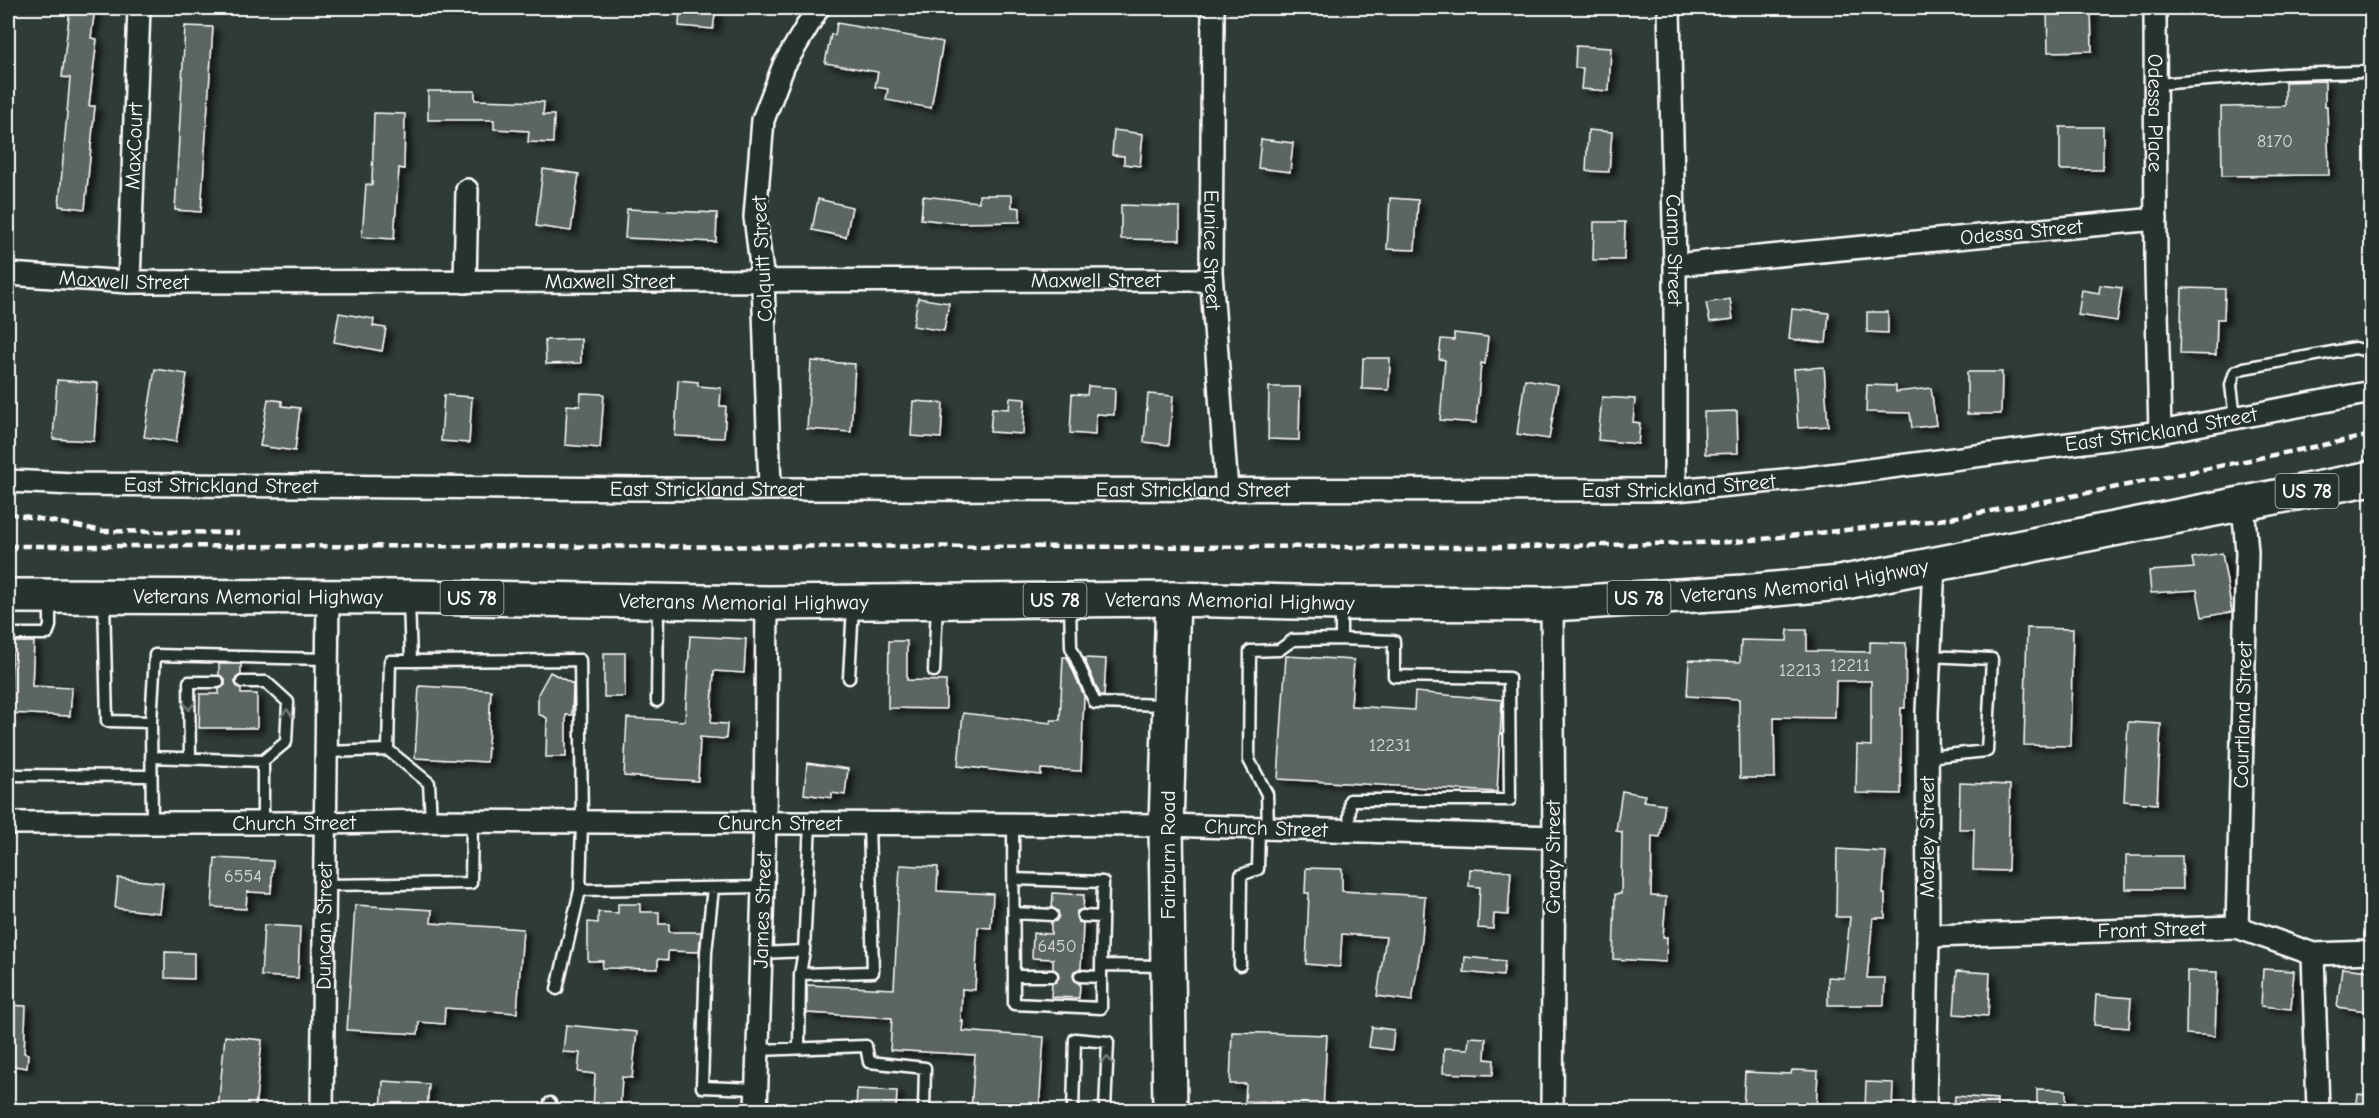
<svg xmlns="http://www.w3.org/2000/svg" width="2379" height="1118" viewBox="0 0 2379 1118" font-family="'Comic Neue',sans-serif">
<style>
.building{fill:#5b6661;stroke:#fff;stroke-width:1.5;filter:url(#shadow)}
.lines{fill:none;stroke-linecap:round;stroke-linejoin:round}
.lane-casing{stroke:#fff;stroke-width:15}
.street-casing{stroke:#fff;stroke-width:26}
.primary-casing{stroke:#fff;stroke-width:38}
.lane{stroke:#26332d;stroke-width:10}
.street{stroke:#26332d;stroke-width:21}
.primary{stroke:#26332d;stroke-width:33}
.rail{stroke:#fff;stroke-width:4.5;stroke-dasharray:9 4.5;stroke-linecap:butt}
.oneway{stroke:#727a76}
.labels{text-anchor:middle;stroke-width:6;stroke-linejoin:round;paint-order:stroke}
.number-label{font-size:18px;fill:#d6d9d8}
.shield{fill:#26332d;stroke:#bec2c0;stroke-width:1.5}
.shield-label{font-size:20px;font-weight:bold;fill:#fff}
.street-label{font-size:21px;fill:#fff;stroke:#26332d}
</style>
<defs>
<filter id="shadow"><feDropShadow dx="6" dy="4" stdDeviation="3" flood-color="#0009"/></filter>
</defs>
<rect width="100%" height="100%" fill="#2f3b35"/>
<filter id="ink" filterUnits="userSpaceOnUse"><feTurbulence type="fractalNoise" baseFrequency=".0167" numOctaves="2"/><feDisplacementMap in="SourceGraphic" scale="12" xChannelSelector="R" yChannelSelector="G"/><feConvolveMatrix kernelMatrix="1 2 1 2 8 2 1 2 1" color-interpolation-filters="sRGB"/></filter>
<g filter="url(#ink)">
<!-- building -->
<path class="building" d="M 70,8 L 95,8 L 91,38 L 97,39 L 89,106 L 95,106 L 85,209 L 59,206 L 70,78 L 62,77 Z
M 680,8 L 716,8 L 713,29 L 679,26 Z
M 2047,8 L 2091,8 L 2092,51 L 2048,52 Z
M 837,23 L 943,42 L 931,108 L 886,100 L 888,89 L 875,87 L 878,72 L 825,63 L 831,34 L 835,35 Z
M 185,26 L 213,27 L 201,212 L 175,210 Z
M 1576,46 L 1611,48 L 1609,91 L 1581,89 L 1583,68 L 1575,68 Z
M 2325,81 L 2325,106 L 2327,106 L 2329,175 L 2222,176 L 2221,107 L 2285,106 L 2285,82 Z
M 428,91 L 475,91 L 475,100 L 544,102 L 543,115 L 554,115 L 553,143 L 528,142 L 529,131 L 494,129 L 494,120 L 428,120 Z
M 374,113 L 405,114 L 404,169 L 399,168 L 394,239 L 362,237 L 366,184 L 372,185 Z
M 2060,127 L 2103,127 L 2103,170 L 2060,170 Z
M 1114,130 L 1143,134 L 1140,166 L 1124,164 L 1124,156 L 1112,155 Z
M 1588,130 L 1612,132 L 1609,172 L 1586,171 Z
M 1261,139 L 1293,143 L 1290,172 L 1258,168 Z
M 543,169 L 579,174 L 571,231 L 536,226 Z
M 979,195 L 1012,195 L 1012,207 L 1020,208 L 1020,222 L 955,223 L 921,219 L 923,196 L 979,202 Z
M 1390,198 L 1418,200 L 1415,250 L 1387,249 Z
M 818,199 L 852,207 L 846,237 L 812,230 Z
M 1121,205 L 1180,207 L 1180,240 L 1121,239 Z
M 627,209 L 717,213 L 716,242 L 625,238 Z
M 1594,222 L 1625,222 L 1624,260 L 1593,260 Z
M 2100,285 L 2122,288 L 2117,321 L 2078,315 L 2082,290 L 2099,293 Z
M 2182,288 L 2225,289 L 2224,319 L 2217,319 L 2216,355 L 2180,354 Z
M 918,298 L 949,303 L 944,331 L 913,326 Z
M 1730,299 L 1733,319 L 1710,322 L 1706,303 Z
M 1792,309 L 1829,313 L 1826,343 L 1789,339 Z
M 1867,312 L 1888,312 L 1888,333 L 1867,332 Z
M 339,313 L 374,319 L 373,326 L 386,328 L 382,351 L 334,342 Z
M 1454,333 L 1488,337 L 1485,364 L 1481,363 L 1476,423 L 1440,420 L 1445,360 L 1439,359 L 1441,339 L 1454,340 Z
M 581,339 L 581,363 L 546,364 L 545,340 Z
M 1363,358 L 1390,358 L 1389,390 L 1362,389 Z
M 811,361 L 855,364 L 851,432 L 807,429 Z
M 1824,367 L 1828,426 L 1798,428 L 1794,369 Z
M 155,369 L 187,374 L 176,442 L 144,437 Z
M 1967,372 L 2002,372 L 2001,414 L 1967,414 Z
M 1525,379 L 1558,385 L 1549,439 L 1517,434 Z
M 57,380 L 98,383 L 94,441 L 53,439 Z
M 678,380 L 698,382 L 698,386 L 721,388 L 720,406 L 726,406 L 724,438 L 675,436 Z
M 1867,385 L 1896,386 L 1896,392 L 1931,388 L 1936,425 L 1912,428 L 1910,413 L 1866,412 Z
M 1088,386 L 1115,388 L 1114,415 L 1096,414 L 1095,435 L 1070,433 L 1072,394 L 1087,395 Z
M 1269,387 L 1300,387 L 1299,440 L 1268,439 Z
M 581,393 L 604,394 L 600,448 L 565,445 L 567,405 L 580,406 Z
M 1148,394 L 1173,396 L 1169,445 L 1144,442 Z
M 444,395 L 472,397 L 469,443 L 441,441 Z
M 1602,397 L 1635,399 L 1633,422 L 1640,423 L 1638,444 L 1598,440 Z
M 1010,398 L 1025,399 L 1023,434 L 990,432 L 992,408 L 1009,409 Z
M 268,399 L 282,401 L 282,406 L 300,408 L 295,451 L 260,446 Z
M 913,401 L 943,403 L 941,438 L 911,436 Z
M 1737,411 L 1738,453 L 1705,454 L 1704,412 Z
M 2222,553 L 2232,612 L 2202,617 L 2197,590 L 2151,593 L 2149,571 L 2194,568 L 2192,558 Z
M 2027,628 L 2073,629 L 2070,746 L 2024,745 Z
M 1788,630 L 1807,630 L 1807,651 L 1870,652 L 1870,642 L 1906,643 L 1905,708 L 1901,708 L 1901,794 L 1856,793 L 1857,745 L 1871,746 L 1871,681 L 1836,681 L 1835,718 L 1774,717 L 1775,778 L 1740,778 L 1739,699 L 1687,696 L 1689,660 L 1740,662 L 1741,640 L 1787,641 Z
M 690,636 L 746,639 L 744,673 L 714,671 L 711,723 L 727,724 L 726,739 L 700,737 L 698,781 L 624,776 L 627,718 L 685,721 Z
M 889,641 L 907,641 L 907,680 L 946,681 L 946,709 L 888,708 Z
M 13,642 L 34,642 L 32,686 L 72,688 L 70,716 L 9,713 Z
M 604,653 L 625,653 L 625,697 L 604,697 Z
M 1286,656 L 1354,660 L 1351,706 L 1414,710 L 1415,692 L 1502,700 L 1497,792 L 1278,779 Z
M 1063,657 L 1067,657 L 1084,696 L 1081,771 L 1041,769 L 1041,775 L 958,766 L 963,713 L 1051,723 L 1051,720 L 1060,720 Z
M 1084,658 L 1106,659 L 1104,695 L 1100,695 Z
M 219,664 L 241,664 L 241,675 L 236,678 L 235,683 L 241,689 L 241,694 L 257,694 L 257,728 L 199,728 L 200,694 L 219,694 L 219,689 L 225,685 L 225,679 L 219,675 Z
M 550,672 L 573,684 L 572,715 L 566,715 L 566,757 L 546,757 L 547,718 L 538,714 L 538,694 Z
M 419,686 L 491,690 L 487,762 L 415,758 Z
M 2128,722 L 2161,724 L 2157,804 L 2124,801 Z
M 807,763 L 848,769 L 845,795 L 832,793 L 832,798 L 804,794 Z
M 1960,783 L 2010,785 L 2008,871 L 1973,870 L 1974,829 L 1959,829 Z
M 1622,791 L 1645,795 L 1643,801 L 1665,804 L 1660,837 L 1652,836 L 1651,896 L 1666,897 L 1663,937 L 1667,937 L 1666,962 L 1613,959 L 1615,894 L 1621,894 L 1622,832 L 1616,831 Z
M 1837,849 L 1886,852 L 1883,894 L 1885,894 L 1885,918 L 1873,918 L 1867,978 L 1885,978 L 1884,1005 L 1828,1005 L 1828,977 L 1844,978 L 1850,917 L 1836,917 Z
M 2126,856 L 2182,856 L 2183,889 L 2126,889 Z
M 215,858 L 273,861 L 271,893 L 247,892 L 246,909 L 212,907 Z
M 900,865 L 938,867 L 937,891 L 993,894 L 991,928 L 978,927 L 975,990 L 962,989 L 961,1021 L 963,1021 L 962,1031 L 1044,1037 L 1039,1110 L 971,1110 L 975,1055 L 890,1050 L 892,1018 L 807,1013 L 807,985 L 894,989 Z
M 1306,868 L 1342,869 L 1342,891 L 1425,896 L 1422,939 L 1412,1001 L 1377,996 L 1386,937 L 1342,934 L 1340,967 L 1306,964 L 1309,893 L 1305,893 Z
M 1470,869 L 1511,871 L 1508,915 L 1494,914 L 1493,929 L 1478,928 L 1480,887 L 1469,886 Z
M 118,878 L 163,883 L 160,913 L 115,908 Z
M 1053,893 L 1084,895 L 1083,909 L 1077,911 L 1076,916 L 1078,922 L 1083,923 L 1081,969 L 1074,971 L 1073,976 L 1076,982 L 1080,984 L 1079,998 L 1051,997 L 1052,983 L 1056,982 L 1059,977 L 1058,972 L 1053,969 L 1053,959 L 1032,958 L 1033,933 L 1051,934 L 1051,922 L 1056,921 L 1059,916 L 1058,911 L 1052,908 Z
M 618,904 L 640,904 L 640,912 L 659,912 L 659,924 L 669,924 L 669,932 L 701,932 L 699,952 L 668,951 L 668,960 L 658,959 L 658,969 L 602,968 L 603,961 L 588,961 L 588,922 L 598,923 L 598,912 L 618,913 Z
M 355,905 L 432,910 L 431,923 L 523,929 L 517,1013 L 445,1008 L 444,1024 L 419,1022 L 418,1034 L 347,1030 Z
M 264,925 L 300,927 L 298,978 L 261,976 Z
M 165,952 L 194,953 L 194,979 L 165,978 Z
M 1465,957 L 1505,961 L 1503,976 L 1464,972 Z
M 2342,968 L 2371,971 L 2366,1011 L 2337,1007 Z
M 2263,969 L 2294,971 L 2291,1009 L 2261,1006 Z
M 1957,971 L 1990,973 L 1988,1016 L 1954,1014 Z
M 2187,971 L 2217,972 L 2215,1036 L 2186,1034 Z
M 2096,995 L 2131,998 L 2129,1028 L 2094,1025 Z
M 8,1005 L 26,1006 L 24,1053 L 28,1054 L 27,1068 L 8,1065 Z
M 566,1025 L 637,1032 L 632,1078 L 622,1077 L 620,1110 L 593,1110 L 595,1074 L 578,1072 L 580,1053 L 563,1052 Z
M 1372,1027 L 1394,1030 L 1392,1050 L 1369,1047 Z
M 1232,1032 L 1327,1035 L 1323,1110 L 1281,1110 L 1282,1102 L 1245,1101 L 1246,1084 L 1230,1084 Z
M 225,1036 L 262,1040 L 255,1110 L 218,1110 Z
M 1469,1037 L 1486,1038 L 1485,1059 L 1494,1060 L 1493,1075 L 1443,1073 L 1444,1048 L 1468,1049 Z
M 1792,1070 L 1818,1071 L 1816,1110 L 1743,1110 L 1745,1072 L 1791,1074 Z
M 383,1081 L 429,1084 L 427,1110 L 381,1110 Z
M 1866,1082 L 1893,1083 L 1892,1110 L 1865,1110 Z
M 857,1089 L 897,1091 L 896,1110 L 856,1110 Z
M 2037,1089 L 2066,1090 L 2066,1110 L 2037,1110 Z
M 2358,1094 L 2372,1096 L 2371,1110 L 2356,1110 Z
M 1955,1096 L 1997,1099 L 1997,1110 L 1954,1110 Z"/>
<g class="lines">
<!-- lane casing -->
<g class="lane-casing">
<path id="lane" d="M 2157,84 L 2285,74 L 2364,72
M 2235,418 L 2231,385 L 2235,372 L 2244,368 L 2355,348 L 2367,351 L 2372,356
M 104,600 L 107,721 L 151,722 L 152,822
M 409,600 L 411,661 L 580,660 L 582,822 L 580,890 L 763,887
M 1070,603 L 1071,647 L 1095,703 L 1167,705
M 1341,607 L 1341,639 L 1394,641 L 1394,676 L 1509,678 L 1510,800 L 1350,800 L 1349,831
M 8,634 L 47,634 L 50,626 L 50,600
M 934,671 L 937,605
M 849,678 L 853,606
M 242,682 L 266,682 L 288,702 L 286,742 L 263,761
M 657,701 L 658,605
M 151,722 L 155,655 L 327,659
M 388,750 L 429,783 L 431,821
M 325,752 L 388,750 L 390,661 L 411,661
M 151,757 L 263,761 L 263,822
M 1927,757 L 1987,751 L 1992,659 L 1928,656
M 190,758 L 189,682 L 218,682
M 8,775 L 151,776
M 1013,824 L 1014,1004 L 1101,1008 L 1101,965 L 1163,966
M 1268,828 L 1267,794 L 1249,760 L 1250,651 L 1279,650 L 1293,640 L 1341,639
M 1014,879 L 1103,882 L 1101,965
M 326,885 L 471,883 L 472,821
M 713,888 L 706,952 L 702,1087 L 757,1089
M 1014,913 L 1052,915
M 1083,916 L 1102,917
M 804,951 L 810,823
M 761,953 L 804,951 L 800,974 L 873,972 L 869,824
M 1240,965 L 1241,875 L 1258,869 L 1259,828
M 1014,976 L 1052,976
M 1080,976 L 1101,977
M 557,989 L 580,890
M 799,1048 L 800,974
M 758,1050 L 866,1046 L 869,1062 L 925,1068 L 924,1110
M 549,1110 L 550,1103
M 1073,1110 L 1075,1039 L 1108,1042 L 1105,1110"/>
</g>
<!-- street casing -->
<g class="street-casing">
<g id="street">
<path id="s1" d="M 1213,8 L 1211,272 L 1227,491"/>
<path id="s2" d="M 1669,8 L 1675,265 L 1675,490"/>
<path id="s3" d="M 2155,8 L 2156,270 L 2160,432"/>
<path id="s4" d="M 1675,265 L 2156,219"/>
<path id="s5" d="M 8,274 L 129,282 L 1211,280"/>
<path id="s6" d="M 129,282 L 139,8"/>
<path d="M 465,282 L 467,190"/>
<path id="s7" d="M 8,481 L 74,484 L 639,489 L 1675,490 L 1807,478 L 2160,432 L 2372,392"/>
<path d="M 770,488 L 763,281 L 755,217 L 763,120 L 784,65 L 818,8"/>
<path d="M 1552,604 L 1554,837 L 1552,1110"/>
<path id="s8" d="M 8,823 C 149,822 290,825 431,821 L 1166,825 L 1554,837"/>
<path id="s9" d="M 2237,927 L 2247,552 L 2243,504"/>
<path id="s10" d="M 1928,936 L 2237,927 L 2313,954 L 2372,952"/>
<path d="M 2313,954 L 2318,1110"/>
<path id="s11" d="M 322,1110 L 328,597"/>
<path id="s12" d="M 756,1110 L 765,823 L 767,603"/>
<path d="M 1925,1110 L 1928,936 L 1927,712 L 1934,565"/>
</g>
</g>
<!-- primary casing -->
<g class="primary-casing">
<g id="primary">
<path id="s13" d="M 8,596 L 409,597 L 767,603 L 1173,599 L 1341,603 L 1552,604 L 1743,592 L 1840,583 L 2372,478"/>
<path d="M 1170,1110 L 1166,825 L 1173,599"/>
</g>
</g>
<!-- lane -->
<use href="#lane" class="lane"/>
<!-- street -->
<use href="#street" class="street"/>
<!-- primary -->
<use href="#primary" class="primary"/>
<!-- rail -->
<path class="rail" d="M 8,513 L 103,531 L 240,533
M 8,546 L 1519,547 L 1734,542 L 1939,520 L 2058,499 L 2372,435"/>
</g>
<!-- one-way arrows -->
<defs><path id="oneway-chevron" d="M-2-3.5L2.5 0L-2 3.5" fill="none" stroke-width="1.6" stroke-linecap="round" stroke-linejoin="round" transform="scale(1.5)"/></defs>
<g class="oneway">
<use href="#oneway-chevron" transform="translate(189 706) rotate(89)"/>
<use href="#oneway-chevron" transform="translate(287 713) rotate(-87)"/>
<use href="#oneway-chevron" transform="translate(1107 1060) rotate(-88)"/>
</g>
</g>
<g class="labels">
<!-- number labels -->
<g class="number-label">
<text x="2275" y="147">8170</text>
<text x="1850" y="671">12211</text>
<text x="1800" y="676">12213</text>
<text x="1390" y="751">12231</text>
<text x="243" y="882">6554</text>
<text x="1057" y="952">6450</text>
</g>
<!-- shield labels -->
<g class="shield">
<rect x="2275.5" y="474" width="63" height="34" rx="4.5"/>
<rect x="440.5" y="581" width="63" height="34" rx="4.5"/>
<rect x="1607.5" y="581" width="63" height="34" rx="4.5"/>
<rect x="1023.5" y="583" width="63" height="34" rx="4.5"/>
</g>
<g class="shield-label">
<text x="2307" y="498">US 78</text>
<text x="472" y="605">US 78</text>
<text x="1639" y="605">US 78</text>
<text x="1055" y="607">US 78</text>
</g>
<!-- street labels -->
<g class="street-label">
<text dy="7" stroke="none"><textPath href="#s3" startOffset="105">Odessa Place</textPath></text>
<text dy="7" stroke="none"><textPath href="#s6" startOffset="136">MaxCourt</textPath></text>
<text dy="7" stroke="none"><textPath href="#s4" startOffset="348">Odessa Street</textPath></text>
<text dy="7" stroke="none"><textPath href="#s1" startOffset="242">Eunice Street</textPath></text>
<text dy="7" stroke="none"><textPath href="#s2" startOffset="242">Camp Street</textPath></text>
<text transform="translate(762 259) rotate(-93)" y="7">Colquitt Street</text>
<text dy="7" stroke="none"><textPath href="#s5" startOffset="116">Maxwell Street</textPath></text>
<text dy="7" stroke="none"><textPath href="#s5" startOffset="602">Maxwell Street</textPath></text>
<text dy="7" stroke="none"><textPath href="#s5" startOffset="1088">Maxwell Street</textPath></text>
<text dy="7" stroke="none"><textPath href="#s7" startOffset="2157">East Strickland Street</textPath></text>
<text dy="7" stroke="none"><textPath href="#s7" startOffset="213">East Strickland Street</textPath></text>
<text dy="7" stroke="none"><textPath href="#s7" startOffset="1671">East Strickland Street</textPath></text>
<text dy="7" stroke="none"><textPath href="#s7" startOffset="699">East Strickland Street</textPath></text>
<text dy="7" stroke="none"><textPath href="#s7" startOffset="1185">East Strickland Street</textPath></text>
<text dy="7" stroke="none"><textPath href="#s13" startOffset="1798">Veterans Memorial Highway</textPath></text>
<text dy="7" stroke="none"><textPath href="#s13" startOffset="250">Veterans Memorial Highway</textPath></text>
<text dy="7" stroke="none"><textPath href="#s13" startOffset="736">Veterans Memorial Highway</textPath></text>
<text dy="7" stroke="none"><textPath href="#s13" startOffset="1222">Veterans Memorial Highway</textPath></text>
<text dy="7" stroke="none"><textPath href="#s9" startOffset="212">Courtland Street</textPath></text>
<text dy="7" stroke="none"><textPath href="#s8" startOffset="286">Church Street</textPath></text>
<text dy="7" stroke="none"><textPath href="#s8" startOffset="772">Church Street</textPath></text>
<text dy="7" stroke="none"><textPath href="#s8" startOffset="1258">Church Street</textPath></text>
<text transform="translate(1927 837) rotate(-90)" y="7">Mozley Street</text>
<text transform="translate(1168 855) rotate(-90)" y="7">Fairburn Road</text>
<text transform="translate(1553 857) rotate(-90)" y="7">Grady Street</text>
<text dy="7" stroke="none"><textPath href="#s12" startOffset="200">James Street</textPath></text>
<text dy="7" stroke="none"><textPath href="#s11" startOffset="184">Duncan Street</textPath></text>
<text dy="7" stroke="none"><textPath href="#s10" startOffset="224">Front Street</textPath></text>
</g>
</g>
<!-- margin -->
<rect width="2379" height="1118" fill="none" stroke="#26332d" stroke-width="30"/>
<rect x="15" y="15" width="2349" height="1088" fill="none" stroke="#fff" stroke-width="2" filter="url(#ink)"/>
</svg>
